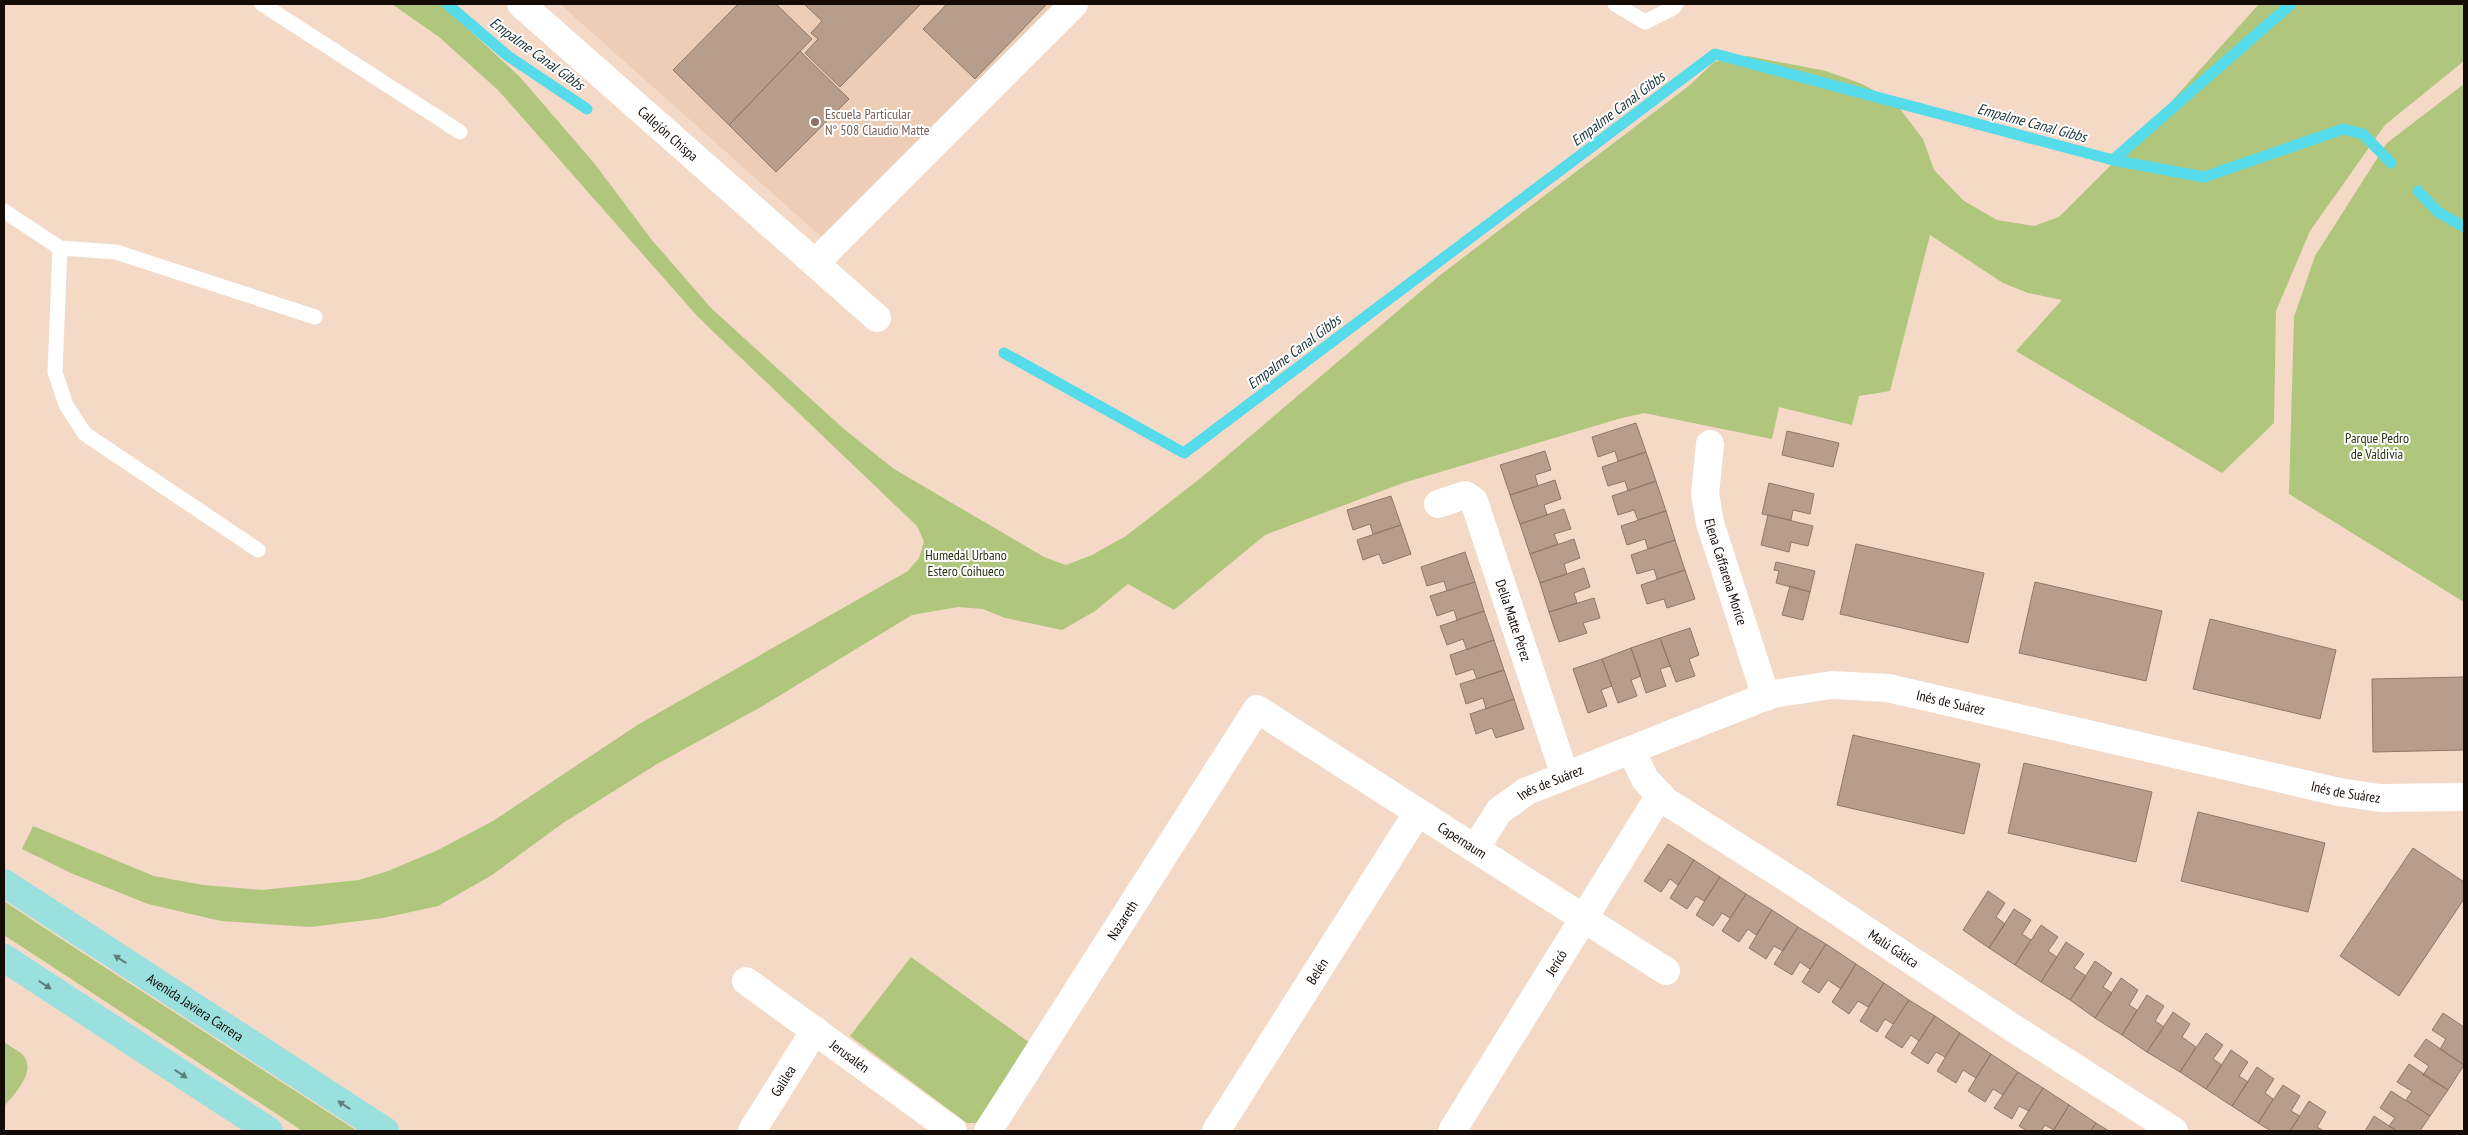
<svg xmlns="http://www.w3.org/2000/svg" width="2468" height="1135" viewBox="0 0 2468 1135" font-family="'PT Sans Narrow',sans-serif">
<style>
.built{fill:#edcdb5}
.green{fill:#b0c67c}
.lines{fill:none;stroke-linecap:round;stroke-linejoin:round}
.stream{stroke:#55dbea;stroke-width:11}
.building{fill:#b69d8c;stroke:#907867}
.service{stroke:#fff;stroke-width:15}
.minor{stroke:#fff;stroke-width:28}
.primary{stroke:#9ae0de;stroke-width:28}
.oneway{fill:#5e807d}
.education-dot{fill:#8d6e63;stroke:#fff;stroke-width:2}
.labels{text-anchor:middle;stroke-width:4;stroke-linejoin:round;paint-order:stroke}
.education-label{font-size:14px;fill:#785e54;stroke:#fff;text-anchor:start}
.street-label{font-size:14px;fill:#140b06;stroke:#fff}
.park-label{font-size:14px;fill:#29320d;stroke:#fff}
.water-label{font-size:15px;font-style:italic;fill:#1b3235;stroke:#fff}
</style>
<rect width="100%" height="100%" fill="#f3d9c6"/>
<!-- built -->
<path class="built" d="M 560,4 L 1053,4 L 825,240 Z"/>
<!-- green -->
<path class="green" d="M 392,4 L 441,4 L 520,77 L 594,163 L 651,239 L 711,308 L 845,430 L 894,469 L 1044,557 L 1066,565 L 1092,555 L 1126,536 L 1202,477 L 1439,276 L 1690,85 L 1714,62 L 1748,56 L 1826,71 L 1862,84 L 1894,101 L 1923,139 L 1934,170 L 1964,201 L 1997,220 L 2034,226 L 2059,217 L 2143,133 L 2259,4 L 2464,4 L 2464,61 L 2385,125 L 2310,231 L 2276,311 L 2274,423 L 2222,473 L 2016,351 L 2062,300 L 2028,293 L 2003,283 L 1930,235 L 1890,391 L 1859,396 L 1852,425 L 1779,407 L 1772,439 L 1644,413 L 1618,419 L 1403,483 L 1265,535 L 1174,610 L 1128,584 L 1095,611 L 1062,630 L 1005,618 L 983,609 L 958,607 L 912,615 L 759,708 L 657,764 L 563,823 L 492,875 L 438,906 L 383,918 L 310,927 L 221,921 L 148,904 L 73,874 L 22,849 L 33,826 L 154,876 L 203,885 L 262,890 L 359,880 L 388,871 L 438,850 L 493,821 L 639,724 L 908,571 L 919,558 L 924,542 L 917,526 L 698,317 L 498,90 L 439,37 Z
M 2464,84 L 2464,602 L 2289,494 L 2294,317 L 2315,256 L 2387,143 Z
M 4,901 L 35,922 L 357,1131 L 302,1131 L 292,1124 L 4,935 Z
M 911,957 L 1030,1043 L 976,1123 L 967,1123 L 850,1036 Z
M 4,1042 C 9,1046 16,1049 21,1053 C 39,1070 15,1093 4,1107 Z"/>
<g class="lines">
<!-- stream -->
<path class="stream" d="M 447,4 L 508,56 L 587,109
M 2113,160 L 2204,177 L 2343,129 L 2363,134 L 2391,163
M 2418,191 L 2438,212 L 2464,227
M 1004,353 L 1184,453 L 1715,54 L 2113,160 L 2291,4"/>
</g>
<!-- building -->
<path class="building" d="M 738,4 L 776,4 L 812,39 L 729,125 L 673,70 Z
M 804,4 L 921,4 L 840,87 L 805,53 L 818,39 L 811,33 L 822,21 Z
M 947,4 L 1047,4 L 975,79 L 923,29 Z
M 800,51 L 849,99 L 776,172 L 729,125 Z
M 1636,423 L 1646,452 L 1618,461 L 1615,451 L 1598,457 L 1592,437 Z
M 1787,431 L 1839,443 L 1833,467 L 1782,455 Z
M 1545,451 L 1551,470 L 1535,475 L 1538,486 L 1510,495 L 1500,465 Z
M 1646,452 L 1656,481 L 1628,491 L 1625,481 L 1608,486 L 1602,467 Z
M 1555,480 L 1561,499 L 1544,505 L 1547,515 L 1520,524 L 1510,495 Z
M 1656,481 L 1666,511 L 1638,520 L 1634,510 L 1618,515 L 1612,496 Z
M 1769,483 L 1814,494 L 1810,514 L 1793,510 L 1791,520 L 1762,514 Z
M 1391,496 L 1401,525 L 1373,534 L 1370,524 L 1353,530 L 1347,510 Z
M 1564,509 L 1571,529 L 1554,534 L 1558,544 L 1530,554 L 1520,524 Z
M 1666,511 L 1675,540 L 1648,549 L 1645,539 L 1627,545 L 1621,526 Z
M 1768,515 L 1813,526 L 1808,546 L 1791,542 L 1789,552 L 1761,545 Z
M 1401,525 L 1411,554 L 1383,564 L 1379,554 L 1363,560 L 1357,540 Z
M 1574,539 L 1580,558 L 1564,564 L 1567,574 L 1540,583 L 1530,554 Z
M 1675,540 L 1685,570 L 1657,579 L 1654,569 L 1637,574 L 1631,555 Z
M 1856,544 L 1984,573 L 1968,643 L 1840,614 Z
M 1465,552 L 1475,582 L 1447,591 L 1444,581 L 1427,586 L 1421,567 Z
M 1776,562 L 1815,571 L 1810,592 L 1776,583 L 1779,571 L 1774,570 Z
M 1584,568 L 1590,587 L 1574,593 L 1577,603 L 1549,612 L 1540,583 Z
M 1685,570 L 1695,599 L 1667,608 L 1664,599 L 1647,604 L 1641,585 Z
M 1475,582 L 1484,611 L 1457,620 L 1454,610 L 1437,616 L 1430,596 Z
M 2035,582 L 2162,611 L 2146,681 L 2019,653 Z
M 1790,586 L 1810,592 L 1803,620 L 1782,615 Z
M 1594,598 L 1600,618 L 1583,623 L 1587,633 L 1559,642 L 1549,612 Z
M 1484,611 L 1494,640 L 1467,650 L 1463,639 L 1447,645 L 1440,626 Z
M 2210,619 L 2336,650 L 2320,719 L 2193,689 Z
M 1690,628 L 1699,655 L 1689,659 L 1695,676 L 1676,682 L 1660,638 Z
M 1660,638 L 1670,666 L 1660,669 L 1666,686 L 1646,693 L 1631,648 Z
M 1494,640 L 1504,670 L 1477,679 L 1473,669 L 1456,675 L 1450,655 Z
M 1631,648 L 1641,676 L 1631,680 L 1637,696 L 1618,703 L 1602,659 Z
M 1602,659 L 1612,686 L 1601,690 L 1607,706 L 1588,713 L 1573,669 Z
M 1504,670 L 1514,699 L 1486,709 L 1483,698 L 1466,704 L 1460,684 Z
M 2464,677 L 2464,750 L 2373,752 L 2372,679 Z
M 1514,699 L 1524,729 L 1496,738 L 1492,728 L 1476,734 L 1470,714 Z
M 1853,735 L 1980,764 L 1964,834 L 1837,805 Z
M 2024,763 L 2152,792 L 2136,862 L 2008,833 Z
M 2198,812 L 2325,843 L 2308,912 L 2181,881 Z
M 1668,844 L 1694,860 L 1678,885 L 1670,879 L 1661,892 L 1644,881 Z
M 2413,848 L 2464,882 L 2464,899 L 2399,996 L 2340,956 Z
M 1694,860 L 1720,877 L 1704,901 L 1696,896 L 1687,909 L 1670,898 Z
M 1720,877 L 1746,894 L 1730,918 L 1722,913 L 1713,926 L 1696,915 Z
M 1988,891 L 2005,903 L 1996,917 L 2005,924 L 1989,948 L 1963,930 Z
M 1746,894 L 1772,910 L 1756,935 L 1748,929 L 1739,942 L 1722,931 Z
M 2014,909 L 2031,920 L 2022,934 L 2031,940 L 2015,965 L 1989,948 Z
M 1772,910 L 1798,927 L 1783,951 L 1774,946 L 1766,959 L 1749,948 Z
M 2041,925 L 2058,937 L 2048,951 L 2057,957 L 2041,982 L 2015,965 Z
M 1798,927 L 1826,944 L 1810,969 L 1800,962 L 1792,975 L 1774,964 Z
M 2066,942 L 2084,954 L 2074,968 L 2086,976 L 2070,1000 L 2041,982 Z
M 1826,944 L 1856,964 L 1841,989 L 1828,980 L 1819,993 L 1802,982 Z
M 2095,961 L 2112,973 L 2103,987 L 2112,993 L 2095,1018 L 2070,1000 Z
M 1856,964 L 1884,983 L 1868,1007 L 1858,1001 L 1849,1014 L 1832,1002 Z
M 2121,978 L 2138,990 L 2129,1005 L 2137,1010 L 2122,1035 L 2095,1018 Z
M 1884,983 L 1909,1000 L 1893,1024 L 1885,1019 L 1877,1032 L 1860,1021 Z
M 2147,995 L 2164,1006 L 2155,1021 L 2164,1027 L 2147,1052 L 2122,1035 Z
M 1909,1000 L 1935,1016 L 1919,1041 L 1911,1035 L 1902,1048 L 1885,1037 Z
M 2173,1012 L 2190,1024 L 2182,1037 L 2196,1047 L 2180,1072 L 2147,1052 Z
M 2443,1013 L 2464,1027 L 2464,1065 L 2440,1049 L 2446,1039 L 2432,1030 Z
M 1935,1016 L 1960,1033 L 1945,1057 L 1936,1052 L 1928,1064 L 1911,1053 Z
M 1960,1033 L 1991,1054 L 1976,1078 L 1963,1070 L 1956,1083 L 1937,1071 Z
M 2206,1033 L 2223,1045 L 2213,1059 L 2222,1065 L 2206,1089 L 2180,1072 Z
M 2426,1039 L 2464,1065 L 2448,1090 L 2423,1075 L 2429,1066 L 2414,1056 Z
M 2231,1050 L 2248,1062 L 2239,1076 L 2248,1082 L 2232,1106 L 2206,1089 Z
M 1991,1054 L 2018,1072 L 2003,1095 L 1993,1089 L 1985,1102 L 1968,1091 Z
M 2409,1064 L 2448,1090 L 2430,1116 L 2406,1100 L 2412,1091 L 2397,1082 Z
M 2257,1067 L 2274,1079 L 2265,1093 L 2273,1099 L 2258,1123 L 2232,1106 Z
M 2018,1072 L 2043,1088 L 2029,1111 L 2019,1106 L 2012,1119 L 1994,1108 Z
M 2283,1085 L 2300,1096 L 2291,1111 L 2300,1116 L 2290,1131 L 2271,1131 L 2258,1123 Z
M 2043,1088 L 2069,1105 L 2054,1130 L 2045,1125 L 2041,1131 L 2027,1131 L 2019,1126 Z
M 2391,1091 L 2430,1116 L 2420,1131 L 2397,1131 L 2389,1126 L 2395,1118 L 2380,1108 Z
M 2309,1101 L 2326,1112 L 2317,1127 L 2324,1131 L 2290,1131 Z
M 2069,1105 L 2096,1123 L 2091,1131 L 2053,1131 Z
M 2374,1116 L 2389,1126 L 2397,1131 L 2365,1131 Z
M 2096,1123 L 2109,1131 L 2091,1131 Z"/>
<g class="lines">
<!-- service -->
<path class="service" d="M 262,4 L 460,132
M 1615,4 L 1645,22 L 1673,8 L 1676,4
M 4,211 L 60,248 L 116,252 L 315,317
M 60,248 L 55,372 L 66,405 L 85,434 L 258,550"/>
<!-- minor -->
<g class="minor">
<path id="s1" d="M 521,4 L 877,318"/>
<path d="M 815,263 L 1074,4"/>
<path id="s2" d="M 1710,444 L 1705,494 L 1710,523 L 1766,697"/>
<path id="s3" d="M 1438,504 L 1465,495 L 1474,501 L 1565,776"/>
<path id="s4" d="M 1631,750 L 1645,779 L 1664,800 L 1798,885 L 2013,1028 L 2174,1131"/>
<path id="s5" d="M 1475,849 L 1499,811 L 1527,791 L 1772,694 L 1832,685 L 1888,688 L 2339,792 L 2380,798 L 2464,797"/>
<path id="s6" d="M 746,981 L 953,1131"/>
<path id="s7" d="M 752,1131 L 815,1030"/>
<path id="s8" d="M 988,1131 L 1257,709 L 1666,971"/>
<path id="s9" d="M 1216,1131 L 1418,812"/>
<path id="s10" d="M 1452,1131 L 1660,795"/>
</g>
<!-- primary -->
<g class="primary">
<path id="s11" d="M 4,883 L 385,1131"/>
<path d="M 4,958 L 269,1131"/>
</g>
</g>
<!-- one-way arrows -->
<defs><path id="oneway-solid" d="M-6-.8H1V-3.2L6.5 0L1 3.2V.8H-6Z" transform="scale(1.25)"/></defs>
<g class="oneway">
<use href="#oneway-solid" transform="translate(120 959) rotate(-147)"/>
<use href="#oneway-solid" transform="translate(45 985) rotate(33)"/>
<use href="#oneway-solid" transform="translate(181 1074) rotate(33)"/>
<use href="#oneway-solid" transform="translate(344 1105) rotate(-147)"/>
</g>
<!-- markers -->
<circle class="education-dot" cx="815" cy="122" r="5"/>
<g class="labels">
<!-- education labels -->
<g class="education-label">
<text x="825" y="119">Escuela Particular<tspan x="825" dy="16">N° 508 Claudio Matte</tspan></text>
</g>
<!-- street labels -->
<g class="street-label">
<text dy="5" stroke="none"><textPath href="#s1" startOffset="196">Callejón Chispa</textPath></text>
<text dy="5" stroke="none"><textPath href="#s2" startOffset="131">Elena Caffarena Morice</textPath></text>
<text dy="5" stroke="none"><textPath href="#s3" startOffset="165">Delia Matte Pérez</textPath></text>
<text dy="5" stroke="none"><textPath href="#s5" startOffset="524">Inés de Suárez</textPath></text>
<text dy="5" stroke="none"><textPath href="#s5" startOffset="104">Inés de Suárez</textPath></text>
<text dy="5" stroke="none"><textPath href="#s5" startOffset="929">Inés de Suárez</textPath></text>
<text dy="5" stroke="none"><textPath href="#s8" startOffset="744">Capernaum</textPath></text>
<text dy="5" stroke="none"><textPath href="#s8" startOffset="250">Nazareth</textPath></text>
<text dy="5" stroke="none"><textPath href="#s4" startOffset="334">Malú Gática</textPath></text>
<text dy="5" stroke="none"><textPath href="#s10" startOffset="198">Jericó</textPath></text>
<text dy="5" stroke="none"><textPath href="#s9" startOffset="189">Belén</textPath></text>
<text dy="5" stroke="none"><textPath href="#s11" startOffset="228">Avenida Javiera Carrera</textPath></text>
<text dy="5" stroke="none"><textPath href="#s6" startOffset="128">Jerusalén</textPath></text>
<text dy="5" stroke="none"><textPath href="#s7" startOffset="59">Galilea</textPath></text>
</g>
<!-- park labels -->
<g class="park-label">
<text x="2377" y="443">Parque Pedro<tspan x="2377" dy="16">de Valdivia</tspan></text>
<text x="966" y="560">Humedal Urbano<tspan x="966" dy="16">Estero Coihueco</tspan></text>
</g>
<!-- water labels -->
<g class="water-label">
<text transform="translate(537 54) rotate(36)" y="5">Empalme Canal Gibbs</text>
<text transform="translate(1618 109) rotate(-37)" y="5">Empalme Canal Gibbs</text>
<text transform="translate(2032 123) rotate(15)" y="5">Empalme Canal Gibbs</text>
<text transform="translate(1294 352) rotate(-37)" y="5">Empalme Canal Gibbs</text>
</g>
</g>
<!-- border -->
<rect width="2468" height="1135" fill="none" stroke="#140b06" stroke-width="10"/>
</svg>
